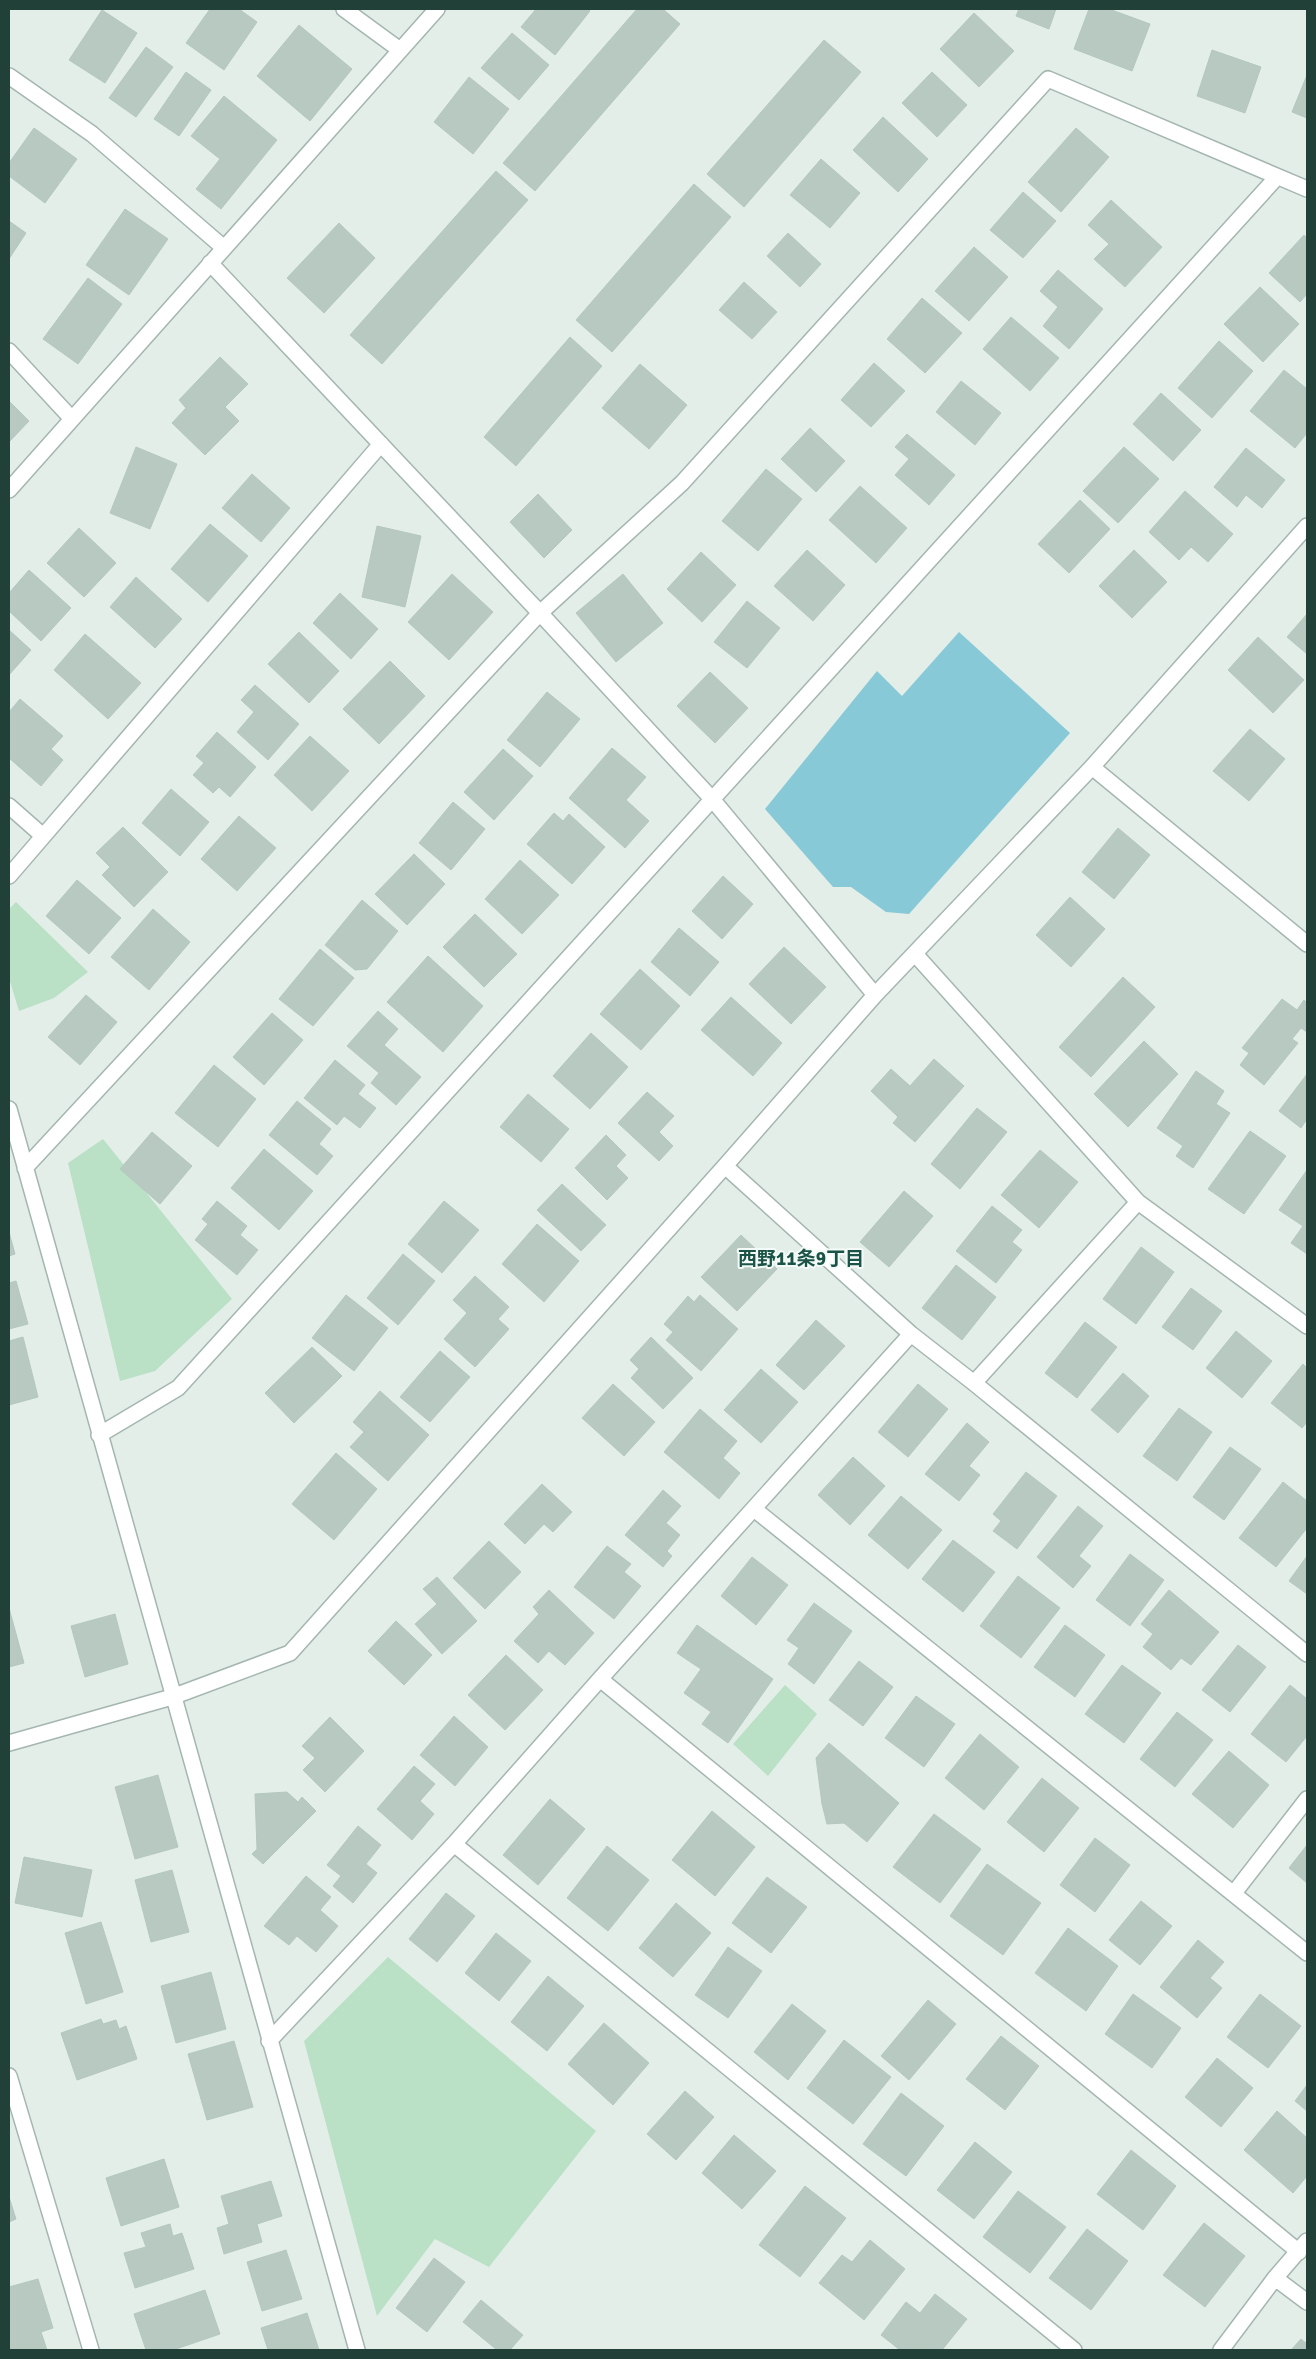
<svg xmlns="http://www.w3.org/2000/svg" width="1316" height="2359" viewBox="0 0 1316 2359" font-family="Signika,'Noto Sans JP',sans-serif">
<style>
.green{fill:#bae0c5}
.water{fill:#87c9d6}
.building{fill:#b8c9c2;stroke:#b4c8c0}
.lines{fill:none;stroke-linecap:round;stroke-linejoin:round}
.minor-casing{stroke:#a5b6b0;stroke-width:18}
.minor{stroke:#fff;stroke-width:15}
.labels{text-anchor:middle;stroke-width:4;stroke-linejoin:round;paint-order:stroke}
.neighbourhood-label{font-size:19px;font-weight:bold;fill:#1b5446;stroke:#f4faf7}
</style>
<rect width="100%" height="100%" fill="#e3eee9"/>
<!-- green -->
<path class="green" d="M 16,902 L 88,972 L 54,998 L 19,1011 L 9,978 L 9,909 Z
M 103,1139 L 232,1299 L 155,1371 L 120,1381 L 68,1163 Z
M 785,1685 L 817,1714 L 768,1776 L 733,1744 Z
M 388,1957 L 596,2131 L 489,2267 L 435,2239 L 377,2316 L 304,2041 Z"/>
<!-- water -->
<path class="water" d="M 959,632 L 1070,733 L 909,914 L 886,912 L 851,887 L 833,887 L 765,809 L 877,671 L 902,696 Z"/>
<!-- building -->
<path class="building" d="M 210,9 L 239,9 L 257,22 L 224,70 L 186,43 Z
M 536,9 L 588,9 L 590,11 L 555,55 L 521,27 Z
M 637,9 L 663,9 L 680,24 L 535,191 L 503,163 Z
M 1019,9 L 1056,9 L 1049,29 L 1016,16 Z
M 1089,9 L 1109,9 L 1150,24 L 1132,71 L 1074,49 Z
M 102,10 L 137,33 L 105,83 L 69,60 Z
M 974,13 L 1014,51 L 979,87 L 940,49 Z
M 299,25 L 352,69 L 310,121 L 257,76 Z
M 512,33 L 549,65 L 519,100 L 481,68 Z
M 824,40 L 861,72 L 744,207 L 707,174 Z
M 146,47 L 173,67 L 136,117 L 109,98 Z
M 1212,50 L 1261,67 L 1245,113 L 1197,96 Z
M 186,72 L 211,90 L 179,136 L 154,119 Z
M 932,72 L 967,105 L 937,137 L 902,103 Z
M 1307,75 L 1307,118 L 1292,112 Z
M 469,77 L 509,109 L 473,154 L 434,122 Z
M 224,96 L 277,140 L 221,209 L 196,189 L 220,159 L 191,136 Z
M 883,117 L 928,159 L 898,192 L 853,150 Z
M 34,128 L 77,159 L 45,203 L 9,176 L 9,163 Z
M 1076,128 L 1109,157 L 1061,212 L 1028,182 Z
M 821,159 L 860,193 L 830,228 L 790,195 Z
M 496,171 L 528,200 L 382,364 L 350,335 Z
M 694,184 L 731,217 L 612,352 L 576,320 Z
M 1023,192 L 1056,221 L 1023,258 L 990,230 Z
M 1111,200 L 1162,247 L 1125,287 L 1094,259 L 1109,244 L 1088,225 Z
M 125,209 L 168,239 L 129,295 L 86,265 Z
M 9,221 L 26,233 L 9,259 Z
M 339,223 L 375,258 L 324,313 L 287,278 Z
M 788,233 L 821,264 L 800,287 L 767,256 Z
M 1304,235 L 1307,238 L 1307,294 L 1300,302 L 1269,273 Z
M 974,247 L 1008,277 L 969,321 L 935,291 Z
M 1058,270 L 1103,309 L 1069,349 L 1043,326 L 1058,307 L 1040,291 Z
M 88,278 L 122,304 L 78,364 L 43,339 Z
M 744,282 L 777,312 L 752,339 L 719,310 Z
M 1260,287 L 1299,324 L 1263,362 L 1224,324 Z
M 922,298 L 962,333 L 925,373 L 887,339 Z
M 1011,317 L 1059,358 L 1030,391 L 983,349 Z
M 570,337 L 602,366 L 516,466 L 484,437 Z
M 1219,341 L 1253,371 L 1212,418 L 1178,388 Z
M 220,357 L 248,384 L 225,407 L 239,421 L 205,455 L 172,423 L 186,408 L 179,400 Z
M 874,363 L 905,391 L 871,427 L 841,400 Z
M 640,364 L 687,405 L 649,449 L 602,408 Z
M 1284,370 L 1307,389 L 1307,433 L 1295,448 L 1250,411 Z
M 961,381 L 1001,413 L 975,445 L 936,412 Z
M 1161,393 L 1201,430 L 1173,461 L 1133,424 Z
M 9,401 L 29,421 L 9,442 Z
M 810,428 L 845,461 L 816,492 L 781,459 Z
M 907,434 L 955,475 L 929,505 L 895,475 L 909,459 L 895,447 Z
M 136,447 L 177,464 L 150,529 L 110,513 Z
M 1124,447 L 1159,479 L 1118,523 L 1083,491 Z
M 1246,448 L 1285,480 L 1262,508 L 1246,495 L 1237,507 L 1214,487 Z
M 766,469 L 802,499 L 758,551 L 722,521 Z
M 252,474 L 290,508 L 261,542 L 222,508 Z
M 860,486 L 907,528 L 876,563 L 829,520 Z
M 1185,491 L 1233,534 L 1208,562 L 1191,547 L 1179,560 L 1149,532 Z
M 538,494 L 572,530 L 544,558 L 510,522 Z
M 1080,500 L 1110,529 L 1069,573 L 1038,544 Z
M 210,524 L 248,556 L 208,602 L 171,569 Z
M 377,526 L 421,536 L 405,607 L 362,597 Z
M 79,528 L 116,563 L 84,597 L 47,563 Z
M 807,550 L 845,585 L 813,621 L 774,586 Z
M 1134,550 L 1167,582 L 1132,618 L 1099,586 Z
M 701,552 L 736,585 L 702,622 L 667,589 Z
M 29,570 L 71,608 L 41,641 L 9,611 L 9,593 Z
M 452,574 L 493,612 L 449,660 L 408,622 Z
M 623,574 L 663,623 L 616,662 L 576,613 Z
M 136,577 L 182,619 L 155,648 L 110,607 Z
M 340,593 L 378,629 L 351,659 L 313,623 Z
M 747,601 L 780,628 L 747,668 L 714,642 Z
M 1307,614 L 1307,654 L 1287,637 Z
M 9,630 L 31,650 L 9,675 Z
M 299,632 L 339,671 L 309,703 L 268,664 Z
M 85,634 L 141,683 L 108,719 L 54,670 Z
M 1258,637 L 1304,680 L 1273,713 L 1228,670 Z
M 390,661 L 425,696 L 379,744 L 343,709 Z
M 710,672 L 748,708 L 715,743 L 677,706 Z
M 255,685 L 299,724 L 268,760 L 237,732 L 254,712 L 241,700 Z
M 547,692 L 580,719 L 540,767 L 507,740 Z
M 20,699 L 63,736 L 51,749 L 63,760 L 41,786 L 9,758 L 9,712 Z
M 1250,729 L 1285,759 L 1249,801 L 1213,771 Z
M 217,732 L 256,767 L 230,797 L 219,787 L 213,793 L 193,775 L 204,763 L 196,756 Z
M 310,736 L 349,771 L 312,811 L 274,775 Z
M 612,748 L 646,777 L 626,800 L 649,821 L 625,848 L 569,798 Z
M 503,749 L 533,776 L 494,820 L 464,792 Z
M 171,789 L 209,822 L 180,856 L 142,823 Z
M 453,802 L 485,829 L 451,870 L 419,843 Z
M 554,813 L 563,821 L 569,814 L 605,847 L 572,884 L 527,844 Z
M 239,816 L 276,848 L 237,891 L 201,859 Z
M 123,827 L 168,872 L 134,907 L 102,875 L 110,867 L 96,853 Z
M 1118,828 L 1150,855 L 1114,899 L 1082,872 Z
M 414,854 L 445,884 L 407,925 L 375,894 Z
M 520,860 L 559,895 L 522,934 L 485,899 Z
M 723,876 L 753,904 L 722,939 L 692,911 Z
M 77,880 L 121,918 L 89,954 L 46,916 Z
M 1070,897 L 1105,929 L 1071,967 L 1036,935 Z
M 362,900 L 398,931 L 367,969 L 355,970 L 325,945 Z
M 153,909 L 190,942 L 149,990 L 111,957 Z
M 475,914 L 517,954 L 484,987 L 443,947 Z
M 679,928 L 719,962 L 690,996 L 651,962 Z
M 784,947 L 826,987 L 791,1024 L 749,984 Z
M 320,949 L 354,978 L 313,1026 L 279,999 Z
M 428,956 L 483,1006 L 443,1052 L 387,1002 Z
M 640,969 L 680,1006 L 641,1050 L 600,1014 Z
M 1123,977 L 1155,1007 L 1091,1077 L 1059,1047 Z
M 86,995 L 117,1022 L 80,1065 L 48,1037 Z
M 731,997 L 782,1043 L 753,1076 L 701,1030 Z
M 1282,999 L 1297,1010 L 1304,1000 L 1307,1003 L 1307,1032 L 1301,1028 L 1292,1039 L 1298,1043 L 1264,1085 L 1240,1065 L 1249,1053 L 1242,1048 Z
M 378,1011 L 398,1029 L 384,1045 L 421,1077 L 396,1105 L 371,1083 L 379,1073 L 347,1046 Z
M 272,1013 L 303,1040 L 264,1085 L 233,1057 Z
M 591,1033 L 628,1067 L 590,1109 L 553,1076 Z
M 1144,1041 L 1178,1074 L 1128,1127 L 1094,1094 Z
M 934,1059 L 964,1086 L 915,1142 L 893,1123 L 898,1117 L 871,1091 L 891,1069 L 910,1086 Z
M 335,1060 L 365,1085 L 358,1094 L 376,1108 L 360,1128 L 344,1116 L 337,1125 L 304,1098 Z
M 214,1065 L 256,1099 L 218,1147 L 175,1113 Z
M 1196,1071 L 1224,1091 L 1216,1104 L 1230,1113 L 1193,1168 L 1176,1156 L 1183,1146 L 1157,1128 Z
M 1307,1074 L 1307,1119 L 1301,1128 L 1279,1111 Z
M 647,1092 L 674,1116 L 659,1132 L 673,1146 L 659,1161 L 618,1123 Z
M 528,1094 L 569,1129 L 541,1162 L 500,1127 Z
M 297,1101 L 331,1129 L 319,1144 L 333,1156 L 317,1175 L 269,1135 Z
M 977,1108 L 1007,1132 L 960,1189 L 931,1164 Z
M 1250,1131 L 1286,1156 L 1244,1214 L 1208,1189 Z
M 152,1132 L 192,1166 L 160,1204 L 120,1169 Z
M 606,1135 L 626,1155 L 616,1166 L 628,1178 L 607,1200 L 575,1168 Z
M 264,1149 L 313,1191 L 279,1230 L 231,1188 Z
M 1040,1150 L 1078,1182 L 1039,1228 L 1001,1195 Z
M 1307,1170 L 1307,1254 L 1291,1243 L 1303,1226 L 1279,1210 Z
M 562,1184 L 606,1225 L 581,1251 L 537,1210 Z
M 904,1191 L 933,1216 L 889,1267 L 860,1242 Z
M 217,1201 L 247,1226 L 240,1235 L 258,1250 L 237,1275 L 195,1240 L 208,1224 L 202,1219 Z
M 444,1201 L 479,1230 L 442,1273 L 408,1244 Z
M 992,1206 L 1022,1230 L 1012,1242 L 1022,1250 L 996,1283 L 956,1251 Z
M 537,1224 L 579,1261 L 544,1302 L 502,1264 Z
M 9,1232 L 15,1254 L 9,1256 Z
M 741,1235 L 777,1269 L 737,1311 L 701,1277 Z
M 1141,1247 L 1174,1272 L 1136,1324 L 1103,1299 Z
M 403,1254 L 435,1281 L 398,1325 L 367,1298 Z
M 956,1265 L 996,1297 L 962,1340 L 922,1308 Z
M 475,1276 L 509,1307 L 498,1319 L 509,1329 L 475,1367 L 444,1339 L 467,1313 L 453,1300 Z
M 16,1281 L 28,1324 L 9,1329 L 9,1283 Z
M 1191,1288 L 1222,1311 L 1193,1350 L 1162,1327 Z
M 346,1295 L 388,1328 L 354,1371 L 312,1338 Z
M 700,1295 L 738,1329 L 701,1371 L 666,1340 L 673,1332 L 664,1324 L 688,1296 L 694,1302 Z
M 816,1320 L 845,1346 L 804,1390 L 776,1365 Z
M 1085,1322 L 1117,1347 L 1077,1398 L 1045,1373 Z
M 1236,1331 L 1272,1361 L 1242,1398 L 1206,1368 Z
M 23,1337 L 38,1397 L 9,1405 L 9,1341 Z
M 651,1337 L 693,1378 L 663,1409 L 631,1378 L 639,1369 L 630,1360 Z
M 312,1347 L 342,1376 L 294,1423 L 265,1393 Z
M 440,1351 L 470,1377 L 430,1422 L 400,1397 Z
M 1303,1364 L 1307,1368 L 1307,1422 L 1302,1428 L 1271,1403 Z
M 761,1369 L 798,1402 L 761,1443 L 724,1410 Z
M 1123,1373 L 1149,1396 L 1118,1433 L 1091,1410 Z
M 613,1384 L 655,1422 L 624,1456 L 582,1418 Z
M 918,1384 L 948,1409 L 908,1457 L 878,1432 Z
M 380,1391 L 429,1435 L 388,1481 L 350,1447 L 364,1432 L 353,1422 Z
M 1179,1408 L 1212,1432 L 1177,1481 L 1143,1456 Z
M 700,1409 L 737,1441 L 723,1458 L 740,1473 L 719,1499 L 664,1452 Z
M 967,1423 L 989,1442 L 969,1466 L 980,1475 L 959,1501 L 925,1474 Z
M 1230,1447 L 1261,1469 L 1224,1520 L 1193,1497 Z
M 336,1453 L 377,1489 L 334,1540 L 292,1504 Z
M 853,1457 L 885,1486 L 850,1525 L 818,1495 Z
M 1026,1472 L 1057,1496 L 1017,1549 L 993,1531 L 1001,1521 L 993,1514 Z
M 1283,1482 L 1307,1501 L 1307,1528 L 1276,1567 L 1239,1538 Z
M 542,1484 L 572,1512 L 553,1532 L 544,1524 L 525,1544 L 504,1524 Z
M 663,1490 L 681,1506 L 666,1523 L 680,1535 L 667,1551 L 672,1556 L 663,1567 L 625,1535 Z
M 901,1496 L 942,1530 L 908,1569 L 868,1535 Z
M 1078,1506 L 1103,1526 L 1079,1556 L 1091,1566 L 1073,1588 L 1037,1557 Z
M 953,1540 L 995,1572 L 963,1612 L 922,1579 Z
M 489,1541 L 521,1572 L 485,1609 L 453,1578 Z
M 607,1546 L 631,1564 L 624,1572 L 641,1586 L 614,1619 L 574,1587 Z
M 1130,1554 L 1164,1580 L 1130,1626 L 1096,1600 Z
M 1307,1556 L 1307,1594 L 1289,1581 Z
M 752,1557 L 788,1585 L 756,1625 L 721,1596 Z
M 1018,1576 L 1060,1608 L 1021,1658 L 980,1626 Z
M 437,1577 L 477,1621 L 442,1654 L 415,1624 L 437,1604 L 423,1589 Z
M 549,1590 L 594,1633 L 565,1665 L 549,1651 L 538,1663 L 514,1641 L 539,1614 L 533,1607 Z
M 1169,1590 L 1219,1632 L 1191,1665 L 1181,1658 L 1171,1670 L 1143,1647 L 1153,1634 L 1141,1624 Z
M 814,1603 L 852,1631 L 814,1684 L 788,1664 L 799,1648 L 787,1640 Z
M 9,1608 L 24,1663 L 9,1667 Z
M 115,1614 L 128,1664 L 85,1677 L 71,1626 Z
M 396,1621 L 432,1655 L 404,1685 L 368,1651 Z
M 697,1625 L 773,1679 L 728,1743 L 702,1724 L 711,1712 L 684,1693 L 701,1669 L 677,1653 Z
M 1065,1625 L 1105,1655 L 1075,1697 L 1034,1667 Z
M 1238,1645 L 1266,1667 L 1230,1712 L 1202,1690 Z
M 506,1655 L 543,1690 L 505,1730 L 468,1695 Z
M 859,1661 L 893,1687 L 863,1726 L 829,1700 Z
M 1122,1665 L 1161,1693 L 1124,1743 L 1085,1714 Z
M 1290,1685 L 1307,1699 L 1307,1736 L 1286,1762 L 1251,1734 Z
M 916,1696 L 955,1724 L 924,1767 L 885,1738 Z
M 1177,1712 L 1213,1740 L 1175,1787 L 1140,1759 Z
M 454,1716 L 488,1747 L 455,1786 L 420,1755 Z
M 330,1717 L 364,1751 L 325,1792 L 303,1770 L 315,1758 L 302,1746 Z
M 980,1734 L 1019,1767 L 984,1810 L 945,1778 Z
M 829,1743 L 899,1803 L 867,1842 L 844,1823 L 827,1824 L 822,1804 L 816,1758 Z
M 1229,1751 L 1269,1785 L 1233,1828 L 1192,1794 Z
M 414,1766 L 435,1784 L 420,1801 L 434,1814 L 412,1840 L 377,1809 Z
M 158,1775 L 178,1847 L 135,1859 L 115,1787 Z
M 1042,1778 L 1079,1808 L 1044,1852 L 1007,1822 Z
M 287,1792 L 298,1802 L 302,1797 L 316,1811 L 263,1864 L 252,1854 L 257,1849 L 255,1794 Z
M 550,1799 L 585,1829 L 538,1885 L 503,1855 Z
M 712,1811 L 755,1847 L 715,1896 L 672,1860 Z
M 934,1814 L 981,1849 L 940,1903 L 893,1867 Z
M 358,1826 L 381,1845 L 366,1864 L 377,1873 L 353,1903 L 333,1886 L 341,1876 L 327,1865 Z
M 1095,1838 L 1130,1865 L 1095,1912 L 1060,1885 Z
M 1307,1845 L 1307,1883 L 1289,1868 Z
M 607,1846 L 649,1880 L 608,1931 L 567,1898 Z
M 24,1857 L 92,1870 L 82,1917 L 15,1903 Z
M 987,1864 L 1041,1903 L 1003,1955 L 950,1916 Z
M 172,1870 L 189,1932 L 151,1942 L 135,1880 Z
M 306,1876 L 331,1897 L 320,1910 L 338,1926 L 316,1952 L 297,1936 L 289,1945 L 264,1926 Z
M 767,1877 L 807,1907 L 771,1953 L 732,1923 Z
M 446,1893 L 475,1916 L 437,1962 L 409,1939 Z
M 1141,1901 L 1172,1926 L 1140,1965 L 1109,1940 Z
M 676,1903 L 711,1933 L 673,1977 L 639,1948 Z
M 101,1922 L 123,1992 L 86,2004 L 65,1933 Z
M 1068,1928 L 1118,1966 L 1086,2011 L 1035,1973 Z
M 496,1933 L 531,1961 L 499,2001 L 465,1973 Z
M 1198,1940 L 1224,1962 L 1210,1978 L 1222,1988 L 1197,2018 L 1160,1987 Z
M 728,1947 L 762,1971 L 728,2018 L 695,1995 Z
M 211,1972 L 226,2029 L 176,2043 L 161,1986 Z
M 548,1976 L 584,2006 L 547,2051 L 511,2022 Z
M 1133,1994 L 1181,2028 L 1152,2068 L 1105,2034 Z
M 1260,1994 L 1301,2026 L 1268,2068 L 1227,2037 Z
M 928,2000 L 956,2024 L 909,2080 L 881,2056 Z
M 792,2004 L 826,2031 L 788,2080 L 754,2052 Z
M 101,2019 L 103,2024 L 116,2020 L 119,2029 L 126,2026 L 137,2059 L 77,2080 L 61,2033 Z
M 604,2023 L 649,2063 L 613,2105 L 568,2064 Z
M 1001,2036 L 1039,2066 L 1005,2110 L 966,2079 Z
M 844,2040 L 891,2077 L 853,2124 L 807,2088 Z
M 234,2041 L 253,2107 L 207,2120 L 188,2054 Z
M 1217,2058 L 1253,2088 L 1221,2127 L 1185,2097 Z
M 1307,2085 L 1307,2111 L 1295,2101 Z
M 685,2091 L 714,2117 L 676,2160 L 647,2134 Z
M 901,2093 L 944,2126 L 906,2176 L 863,2144 Z
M 1277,2111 L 1307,2138 L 1307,2176 L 1293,2193 L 1244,2150 Z
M 734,2135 L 776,2171 L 742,2209 L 702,2173 Z
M 975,2142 L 1012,2172 L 974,2219 L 937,2190 Z
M 1131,2150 L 1176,2186 L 1143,2230 L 1097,2194 Z
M 164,2159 L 179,2207 L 121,2226 L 106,2178 Z
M 271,2181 L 282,2216 L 257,2224 L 262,2242 L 224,2254 L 217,2228 L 229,2224 L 221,2196 Z
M 805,2186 L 846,2218 L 800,2277 L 759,2245 Z
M 1018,2191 L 1066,2227 L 1030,2273 L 983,2237 Z
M 9,2197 L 16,2219 L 9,2222 Z
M 1204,2223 L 1245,2256 L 1205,2307 L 1163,2275 Z
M 170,2224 L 173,2236 L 182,2233 L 194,2269 L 135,2288 L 124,2253 L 146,2247 L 141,2233 Z
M 1087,2229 L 1128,2261 L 1091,2310 L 1049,2278 Z
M 870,2240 L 905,2269 L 864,2320 L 819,2283 L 842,2255 L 852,2262 Z
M 286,2250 L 302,2299 L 262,2311 L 247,2262 Z
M 434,2258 L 465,2282 L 427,2332 L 396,2308 Z
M 38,2279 L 53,2328 L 41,2332 L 47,2350 L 9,2350 L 9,2287 Z
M 205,2290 L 220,2334 L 173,2350 L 146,2350 L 134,2314 Z
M 935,2294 L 967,2319 L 942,2350 L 900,2350 L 881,2335 L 906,2302 L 920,2313 Z
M 481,2300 L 523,2335 L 510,2350 L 497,2350 L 463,2322 Z
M 307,2313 L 319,2350 L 268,2350 L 261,2328 Z
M 1301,2339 L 1307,2344 L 1307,2350 L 1291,2350 Z"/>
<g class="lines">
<!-- minor casing -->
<g class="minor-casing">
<path id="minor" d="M 344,9 L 400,50
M 9,76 L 92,134 L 224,248
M 210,263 L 540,613 L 712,799 L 875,995
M 9,351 L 72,419
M 9,490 L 437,9
M 1092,767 L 1307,944
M 9,806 L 43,836
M 9,876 L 381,444
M 915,954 L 1138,1202 L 1307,1326
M 9,1109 L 357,2350
M 725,1166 L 911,1334 L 974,1383 L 1307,1654
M 25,1168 L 540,613 L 682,483 L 1048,79 L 1307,189
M 974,1383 L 1138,1202
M 99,1435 L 178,1388 L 1277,177
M 754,1509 L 1307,1953
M 600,1679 L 1299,2252
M 9,1743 L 172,1697 L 290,1653 L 725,1166 L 875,995 L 1092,767 L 1307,526
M 454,1844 L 1074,2350
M 1234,1893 L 1307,1799
M 269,2041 L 454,1844 L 600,1679 L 911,1334
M 9,2076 L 91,2350
M 1275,2278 L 1307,2302
M 1221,2350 L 1275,2278 L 1307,2241"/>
</g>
<!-- minor -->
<use href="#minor" class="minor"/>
</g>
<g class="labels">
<!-- neighbourhood labels -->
<g class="neighbourhood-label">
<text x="801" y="1265">西野11条9丁目</text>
</g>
</g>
<!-- border -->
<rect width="1316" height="2359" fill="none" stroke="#214038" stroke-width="20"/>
</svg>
